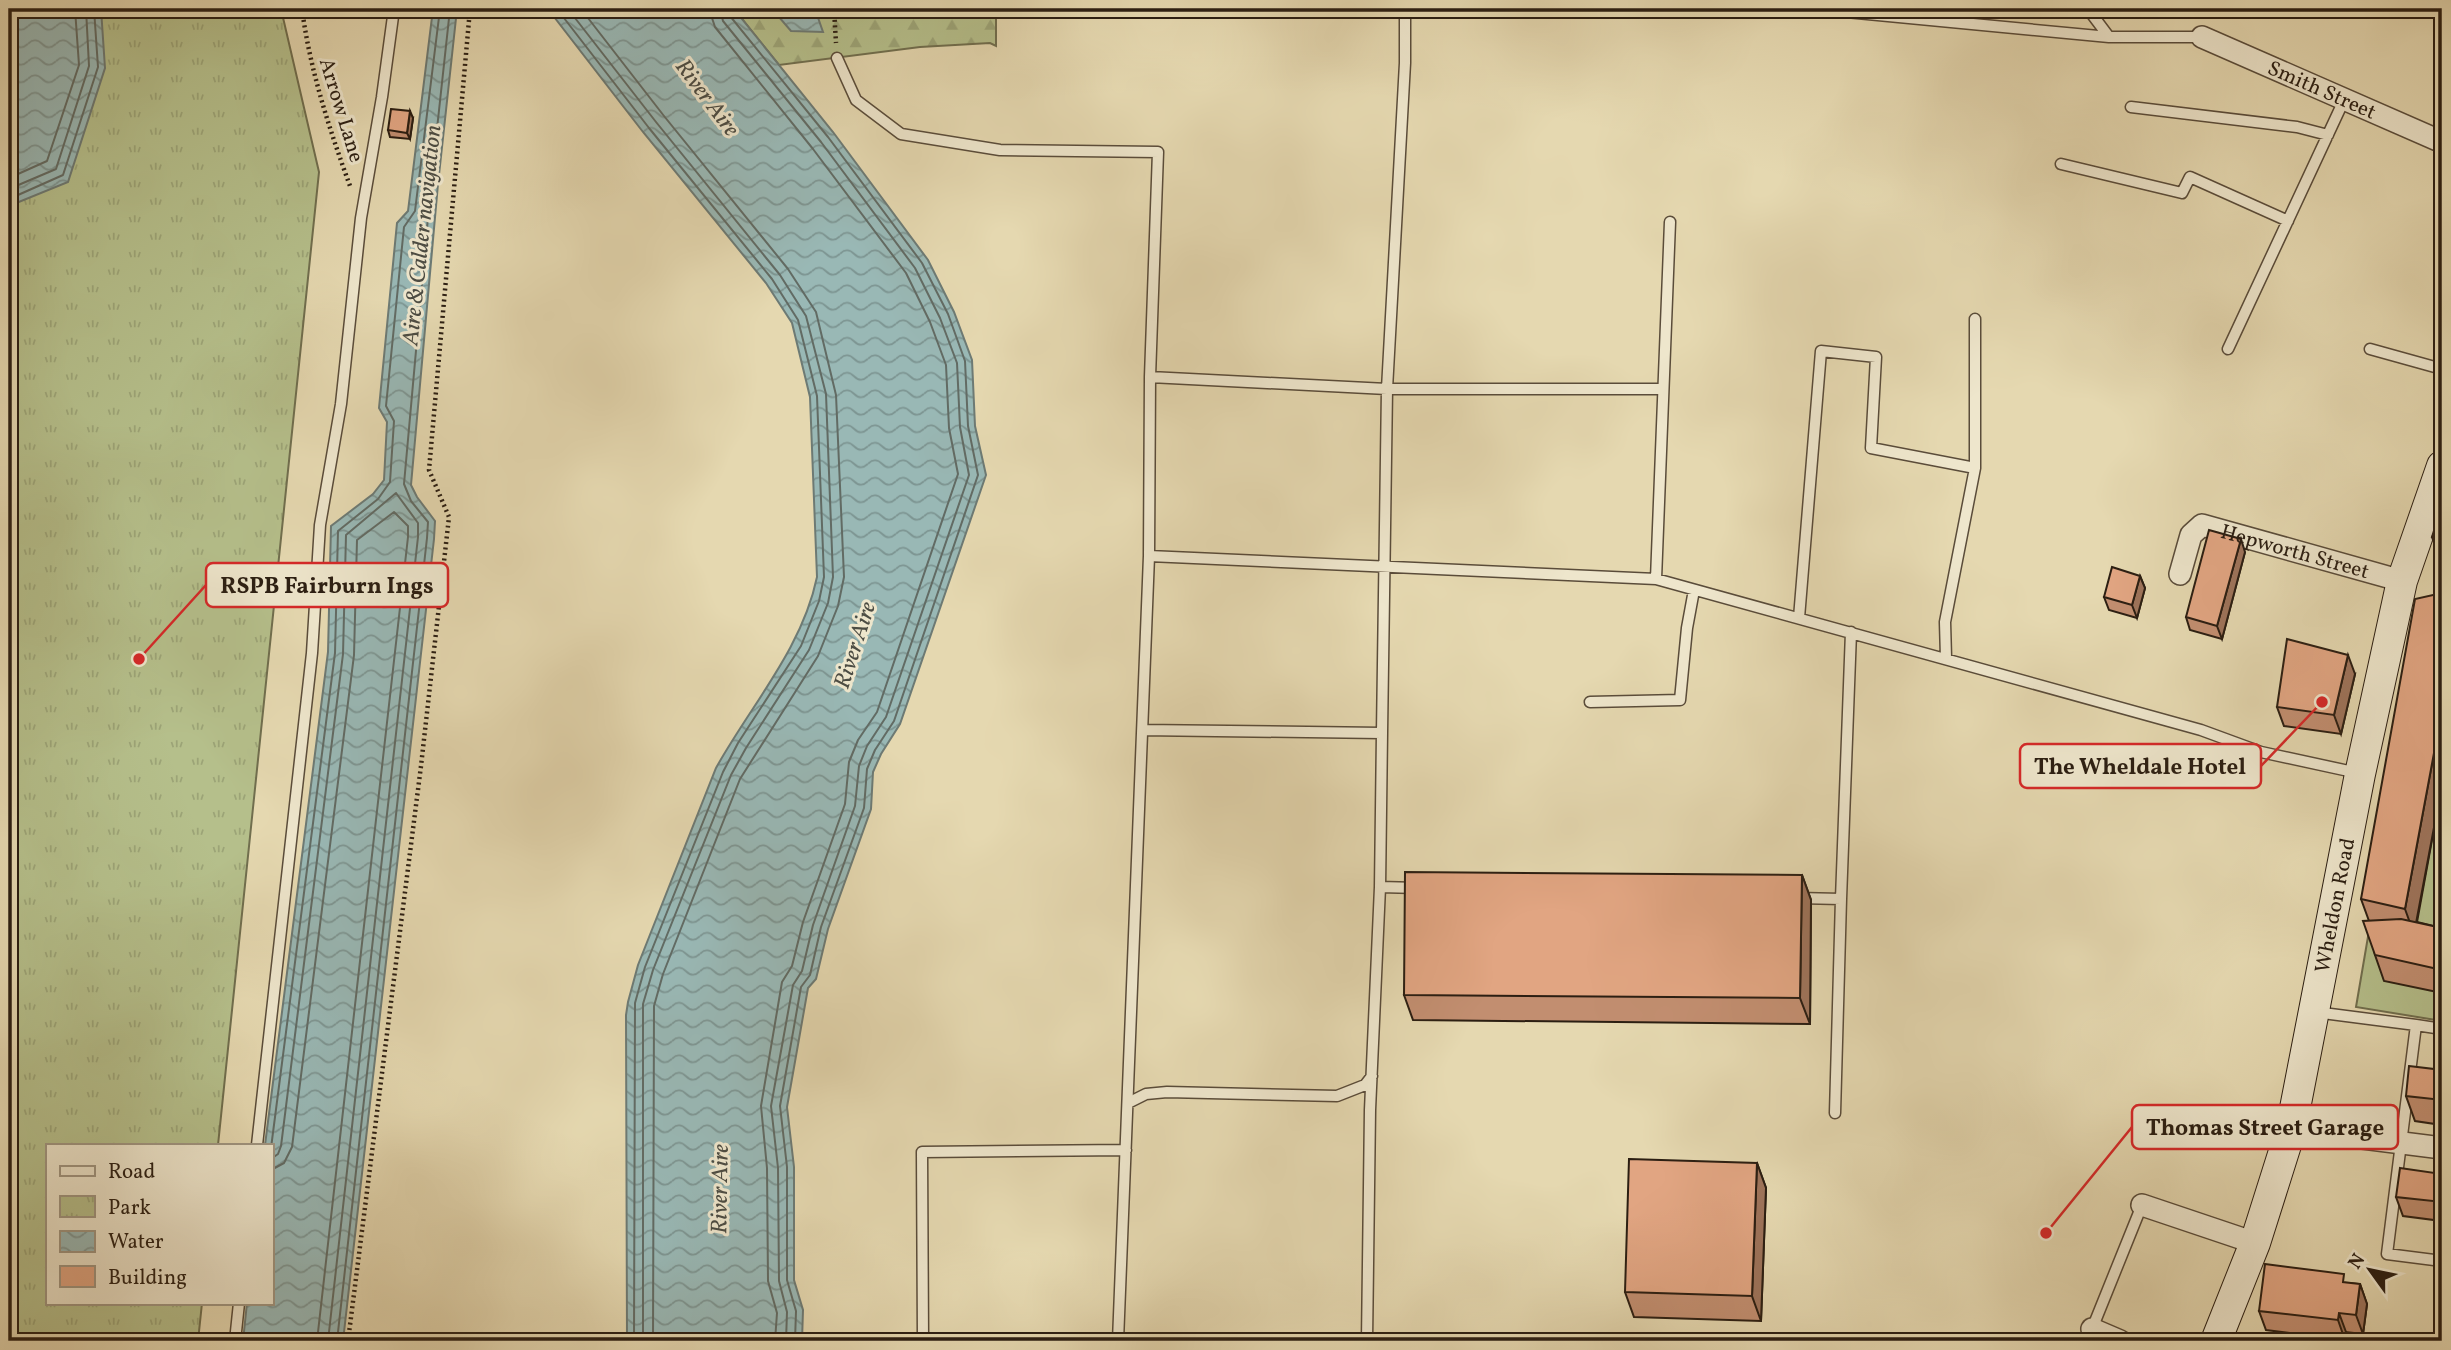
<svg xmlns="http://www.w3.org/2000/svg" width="2451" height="1350" viewBox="0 0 2451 1350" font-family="Vollkorn,serif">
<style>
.forest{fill:url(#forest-firs);stroke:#706e4e;stroke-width:2}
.park{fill:url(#park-tufts);stroke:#706e4e;stroke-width:2}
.pitch{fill:#b5bf8b;stroke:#706e4e;stroke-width:2}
.water{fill:url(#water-waves);stroke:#6d7a74;stroke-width:2}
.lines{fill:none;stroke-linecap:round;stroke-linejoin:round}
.shore{stroke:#626b64;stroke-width:2}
.lane-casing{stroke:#5a4c3a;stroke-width:13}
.street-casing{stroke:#5a4c3a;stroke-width:24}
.secondary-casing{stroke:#2b1e12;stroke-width:32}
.path{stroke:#2b1e12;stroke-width:4.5;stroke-dasharray:2 3.5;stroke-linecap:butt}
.lane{stroke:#eee6cc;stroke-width:10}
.street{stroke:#eee6cc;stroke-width:21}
.secondary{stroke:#eee6cc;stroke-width:30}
.wall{fill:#c28e70;stroke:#2b1e12;stroke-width:2}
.shaded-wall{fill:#9e745b;stroke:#2b1e12;stroke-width:2}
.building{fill:#e1a582;stroke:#2b1e12;stroke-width:2}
.labels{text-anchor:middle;stroke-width:6;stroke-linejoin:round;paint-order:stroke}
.street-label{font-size:21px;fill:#2b1e12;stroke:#eee6cc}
.water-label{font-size:23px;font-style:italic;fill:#4c4c43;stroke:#eee6cc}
.leader{fill:none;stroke:#d62828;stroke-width:2.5}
.callout-dot{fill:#d62828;stroke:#eee6cc;stroke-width:2.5}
.callout{fill:#eee6cc;stroke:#d62828;stroke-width:2.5}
.callout-label{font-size:23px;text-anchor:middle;font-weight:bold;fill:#2b1e12}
</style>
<defs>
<pattern id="forest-firs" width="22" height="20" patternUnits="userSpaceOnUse" patternTransform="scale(1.75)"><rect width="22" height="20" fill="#b5bf8b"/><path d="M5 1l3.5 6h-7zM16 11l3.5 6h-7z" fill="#9ca477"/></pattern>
<pattern id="park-tufts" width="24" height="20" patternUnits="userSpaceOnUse" patternTransform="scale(1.75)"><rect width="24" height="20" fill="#b5bf8b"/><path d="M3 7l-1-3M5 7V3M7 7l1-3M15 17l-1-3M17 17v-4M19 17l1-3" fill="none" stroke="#9ca477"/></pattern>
<pattern id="water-waves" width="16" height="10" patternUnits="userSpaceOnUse" patternTransform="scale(1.75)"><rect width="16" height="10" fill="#99b8b5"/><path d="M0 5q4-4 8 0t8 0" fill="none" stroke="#7d9592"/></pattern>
</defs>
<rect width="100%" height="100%" fill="#e5d8b0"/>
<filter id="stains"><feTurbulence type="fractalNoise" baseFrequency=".00286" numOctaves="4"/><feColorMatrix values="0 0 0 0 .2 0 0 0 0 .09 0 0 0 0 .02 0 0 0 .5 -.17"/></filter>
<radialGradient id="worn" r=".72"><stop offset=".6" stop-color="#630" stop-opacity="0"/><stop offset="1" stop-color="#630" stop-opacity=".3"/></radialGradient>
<!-- forest -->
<path class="forest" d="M 734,9 L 996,9 L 996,46 L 990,43 L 920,47 L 779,65 Z"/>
<!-- park -->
<path class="park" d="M 9,9 L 281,9 L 319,172 L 218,1145 L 47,1145 L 47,1303 L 202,1303 L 198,1341 L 9,1341 Z"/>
<!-- pitch -->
<path class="pitch" d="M 2442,620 L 2442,1021 L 2356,1007 L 2370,925 Z"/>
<!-- water -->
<path class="water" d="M 9,9 L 101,9 L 105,68 L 68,182 L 9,206 Z
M 433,9 L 457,9 L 438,184 L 411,485 L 417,497 L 435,521 L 434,539 L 343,1341 L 243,1341 L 247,1303 L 271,1303 L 271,1145 L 265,1145 L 328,652 L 331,526 L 373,494 L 384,480 L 387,422 L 379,408 L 397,223 L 408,211 Z
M 548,9 L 734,9 L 833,132 L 928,260 L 954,312 L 972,360 L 975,426 L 986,475 L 900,724 L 881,754 L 873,772 L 871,809 L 828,929 L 816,979 L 808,988 L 787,1107 L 794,1167 L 794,1280 L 803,1310 L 802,1341 L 627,1341 L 626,1015 L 628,1002 L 638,965 L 716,768 C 751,705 802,649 817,577 L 810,397 L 792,323 L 766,283 L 643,132 Z
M 772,9 L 815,9 L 823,32 L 791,31 Z"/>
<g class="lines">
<!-- shore -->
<path class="shore" d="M 557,9 L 649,128 L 772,279 L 798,320 L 817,396 L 824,577 L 819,601 L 801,646 L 738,743 L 723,772 L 645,967 L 635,1003 L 634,1341
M 568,9 L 656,122 L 780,275 L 806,316 L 826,394 L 833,577 L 828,603 L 809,650 L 746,748 L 731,775 L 653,970 L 643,1004 L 643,1341
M 581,9 L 664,116 L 788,269 L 816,312 L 836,395 L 844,577 L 838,606 L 818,656 L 740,779 L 663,974 L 654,1006 L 653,1341
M 709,9 L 715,27 L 813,149 L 906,273 L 930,322 L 946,365 L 949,428 L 958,474 L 877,712 L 858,740 L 849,762 L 845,804 L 803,922 L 792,966 L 782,982 L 761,1106 L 767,1168 L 768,1281 L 777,1313 L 775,1341
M 720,9 L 723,21 L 821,142 L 915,268 L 940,318 L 957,363 L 960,427 L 969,475 L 886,717 L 867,746 L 859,766 L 855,806 L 813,925 L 802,971 L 793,985 L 771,1106 L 778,1168 L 779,1281 L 787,1312 L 786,1341
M 729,9 L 730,16 L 828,137 L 922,263 L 948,314 L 965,361 L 968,426 L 978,475 L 894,721 L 875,750 L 867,769 L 864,808 L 821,927 L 810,975 L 801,987 L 780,1106 L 787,1167 L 787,1280 L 796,1311 L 795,1341
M 9,178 L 47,161 L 79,65 L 75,9
M 9,189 L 56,169 L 89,66 L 86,9
M 9,199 L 63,175 L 98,67 L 94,9
M 271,1148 L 335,653 L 338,531 L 378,499 L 390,482 L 394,421 L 386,406 L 404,227 L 415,211 L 440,9
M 271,1159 L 278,1154 L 281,1146 L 343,654 L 346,535 L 396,493 L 418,523 L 418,537 L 328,1341
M 271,1170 L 284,1163 L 292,1147 L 354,655 L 357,540 L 394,512 L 408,526 L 408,537 L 317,1341
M 337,1341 L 427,538 L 428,522 L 411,501 L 404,484 L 431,184 L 450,9"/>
<!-- lane casing -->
<g class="lane-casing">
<path id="lane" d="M 1815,9 L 2109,37 L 2202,37
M 2088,9 L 2109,37
M 837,58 L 856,100 L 901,134 L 1000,150 L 1158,152 L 1150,377 L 1149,556
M 2131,107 L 2297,127 L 2328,135
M 2061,164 L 2182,193 L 2190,177 L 2288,221
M 2228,349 L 2345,98
M 2370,349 L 2442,369
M 1150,377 L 1387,389 L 1405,63 L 1405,9
M 1656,579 L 1670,222
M 1799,618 L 1821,351 L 1876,357 L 1871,448 L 1975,468
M 1946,658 L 1945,622 L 1975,468 L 1975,319
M 1590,702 L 1680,700 L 1687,628 L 1694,590
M 1142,730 L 1382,733 L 1380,887 L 1418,888
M 1382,733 L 1387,389 L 1663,389
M 1798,898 L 1841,899 L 1851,632
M 2315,1012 L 2416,1025
M 2442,1029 L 2416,1025 L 2387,1254 L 2442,1261
M 1128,1103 L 1146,1094 L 1167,1092 L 1337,1096 L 1365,1085 L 1372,1076
M 1835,1113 L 1841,899
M 257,1145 L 312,653 L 320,525 L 341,404 L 361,218 L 382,97 L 394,9
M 2092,1329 L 2142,1205
M 235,1341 L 239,1303
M 923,1341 L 922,1152 L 1126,1150
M 1118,1341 L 1149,556 L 1656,579 L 2201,730 L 2261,752 L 2358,773
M 1367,1341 L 1370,1110 L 1380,887"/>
</g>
<!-- street casing -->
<g class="street-casing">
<g id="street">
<path id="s1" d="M 2202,37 L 2442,142"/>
<path id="s2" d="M 2180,574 L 2191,535 L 2202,525 L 2402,581"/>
<path d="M 2291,1129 L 2442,1148"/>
<path d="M 2142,1205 L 2255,1243"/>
<path d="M 2092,1329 L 2120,1341"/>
</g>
</g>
<!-- secondary casing -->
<g class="secondary-casing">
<g id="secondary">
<path id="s3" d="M 2216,1341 L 2255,1243 L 2291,1129 L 2360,774 L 2402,581 L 2442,466"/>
</g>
</g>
<!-- path -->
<path class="path" d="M 302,9 C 310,70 329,128 350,186
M 834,9 L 836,43
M 348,1341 L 421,766 L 449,517 L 429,470 L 470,9"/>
<!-- lane -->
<use href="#lane" class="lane"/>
<!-- street -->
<use href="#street" class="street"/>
<!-- secondary -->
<use href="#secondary" class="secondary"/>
</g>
<!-- wall -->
<path class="wall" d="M 413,118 L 410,139 L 390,137 L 388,130 Z
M 2442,520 L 2442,557 L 2439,556 L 2432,537 Z
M 2245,552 L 2222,639 L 2190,630 L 2186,617 Z
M 2140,576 L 2145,588 L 2137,618 L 2109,610 L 2104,597 Z
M 2355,674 L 2341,734 L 2284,726 L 2277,707 Z
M 2442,785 L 2417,922 L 2442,928 L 2442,993 L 2384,981 L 2375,955 L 2369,921 L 2361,899 Z
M 1802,875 L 1811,900 L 1810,1024 L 1413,1020 L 1404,995 Z
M 2442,1070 L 2442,1125 L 2415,1121 L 2406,1096 Z
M 1757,1163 L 1766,1188 L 1761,1321 L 1634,1317 L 1625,1292 Z
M 2442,1174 L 2442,1221 L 2403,1216 L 2396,1197 Z
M 2348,1283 L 2360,1284 L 2367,1304 L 2363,1334 L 2346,1332 L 2345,1340 L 2266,1330 L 2259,1311 Z"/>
<!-- shaded-wall -->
<path class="shaded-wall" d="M 410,111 L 413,118 L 410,139 L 407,133 Z
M 2241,539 L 2245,552 L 2222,639 L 2217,626 Z
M 2140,576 L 2145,588 L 2137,618 L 2132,605 Z
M 2348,655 L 2355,674 L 2341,734 L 2334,715 Z
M 2442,710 L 2442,785 L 2414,934 L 2405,909 Z
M 1802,875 L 1811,900 L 1810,1024 L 1800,998 Z
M 1757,1163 L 1766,1188 L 1761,1321 L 1752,1296 Z
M 2360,1284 L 2367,1304 L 2363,1334 L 2356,1315 Z
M 2339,1313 L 2346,1332 L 2345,1340 L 2338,1320 Z"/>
<!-- building -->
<path class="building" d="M 391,109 L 410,111 L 407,133 L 388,130 Z
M 2438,518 L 2442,520 L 2442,540 L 2432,537 Z
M 2209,530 L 2241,539 L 2217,626 L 2186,617 Z
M 2112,567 L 2140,576 L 2132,605 L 2104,597 Z
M 2442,593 L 2442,710 L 2405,909 L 2361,899 L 2415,599 Z
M 2287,639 L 2348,655 L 2334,715 L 2277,707 Z
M 1405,872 L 1802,875 L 1800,998 L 1404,995 Z
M 2401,919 L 2442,928 L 2442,970 L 2375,955 L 2363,921 Z
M 2409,1066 L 2442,1070 L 2442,1100 L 2406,1096 Z
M 1629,1159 L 1757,1163 L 1752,1296 L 1625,1292 Z
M 2400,1168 L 2442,1174 L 2442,1202 L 2396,1197 Z
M 2265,1264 L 2344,1274 L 2343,1282 L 2360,1284 L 2356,1315 L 2339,1313 L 2338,1320 L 2259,1311 Z"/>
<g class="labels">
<!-- street labels -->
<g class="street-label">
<text dy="7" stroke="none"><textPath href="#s1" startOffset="131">Smith Street</textPath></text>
<text transform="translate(342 110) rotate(73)" y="7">Arrow Lane</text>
<text dy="7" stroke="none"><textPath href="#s2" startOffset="152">Hepworth Street</textPath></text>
<text dy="7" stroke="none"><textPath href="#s3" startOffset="453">Wheldon Road</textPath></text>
</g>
<!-- water labels -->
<g class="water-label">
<text transform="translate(708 97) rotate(53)" y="8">River Aire</text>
<text transform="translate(421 235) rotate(-84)" y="8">Aire &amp; Calder navigation</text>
<text transform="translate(854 645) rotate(-72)" y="8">River Aire</text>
<text transform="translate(719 1189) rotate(-89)" y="8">River Aire</text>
</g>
</g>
<!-- callouts -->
<path class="leader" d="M139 659L206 585M2322 702L2261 766M2046 1233L2132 1127"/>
<g class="callout-dot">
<circle cx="139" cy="659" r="7"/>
<circle cx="2322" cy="702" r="7"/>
<circle cx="2046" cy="1233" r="7"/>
</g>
<g class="callout">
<rect x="206" y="563" width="242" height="44" rx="7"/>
<rect x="2020" y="744" width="241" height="44" rx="7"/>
<rect x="2132" y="1105" width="266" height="44" rx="7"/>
</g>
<g class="callout-label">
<text x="327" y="593">RSPB Fairburn Ings</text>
<text x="2140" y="774">The Wheldale Hotel</text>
<text x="2265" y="1135">Thomas Street Garage</text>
</g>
<!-- margin -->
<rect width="2451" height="1350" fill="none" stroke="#e5d8b0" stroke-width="35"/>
<rect x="10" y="10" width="2430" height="1329" fill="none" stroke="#2b1e12" stroke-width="3.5"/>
<rect x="18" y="18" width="2416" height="1315" fill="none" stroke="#2b1e12" stroke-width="2"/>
<!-- legend -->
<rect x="46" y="1144" width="228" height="161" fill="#eee6cc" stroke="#a09682" stroke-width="2"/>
<rect x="60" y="1166" width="35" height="10" fill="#eee6cc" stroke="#a09682" stroke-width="2"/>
<text x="108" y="1178" font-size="21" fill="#2b1e12">Road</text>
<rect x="60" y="1196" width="35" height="21" fill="url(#park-tufts)" stroke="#a09682" stroke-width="2"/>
<text x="108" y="1214" font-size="21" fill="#2b1e12">Park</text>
<rect x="60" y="1231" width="35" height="21" fill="url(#water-waves)" stroke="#a09682" stroke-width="2"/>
<text x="108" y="1248" font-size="21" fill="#2b1e12">Water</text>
<rect x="60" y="1266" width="35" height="21" fill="#e1a582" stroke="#a09682" stroke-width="2"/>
<text x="108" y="1284" font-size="21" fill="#2b1e12">Building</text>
<!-- north arrow -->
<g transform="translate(2370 1270) rotate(303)" stroke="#eee6cc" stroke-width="5" paint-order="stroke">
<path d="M0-5L12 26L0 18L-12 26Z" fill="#2b1e12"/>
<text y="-10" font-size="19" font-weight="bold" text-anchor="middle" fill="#2b1e12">N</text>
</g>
<rect width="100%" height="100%" filter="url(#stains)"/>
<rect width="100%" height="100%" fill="url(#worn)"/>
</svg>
